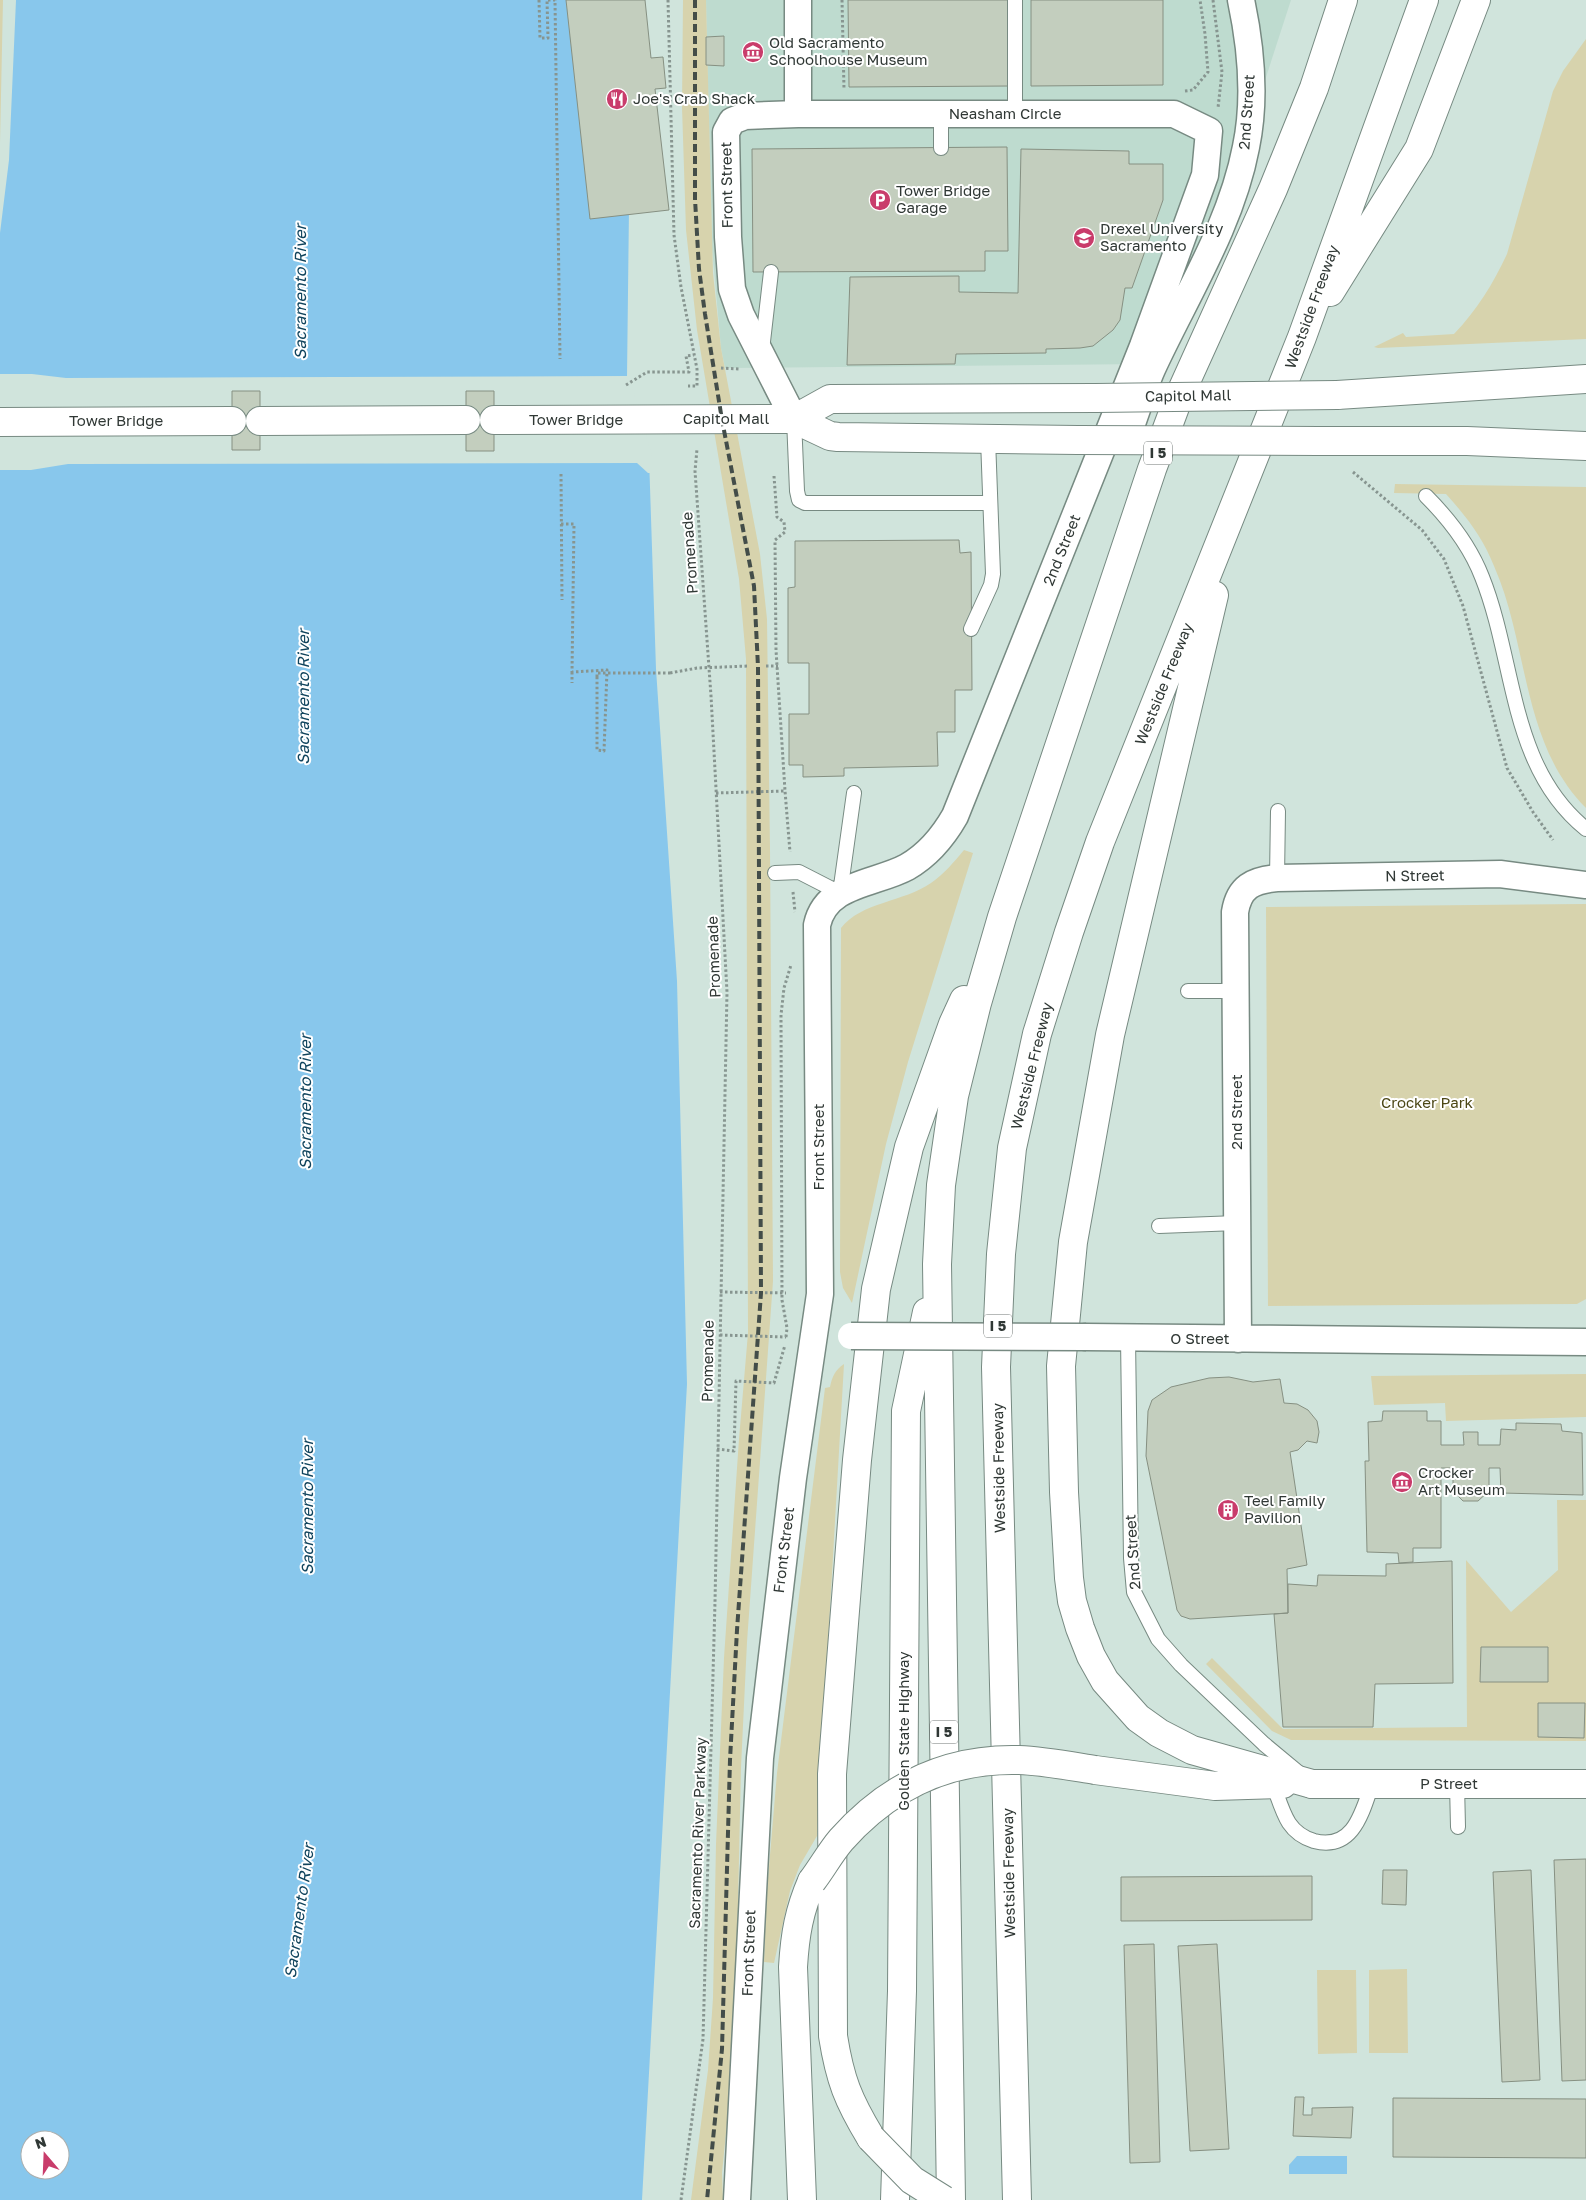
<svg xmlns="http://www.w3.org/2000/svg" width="1586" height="2200" viewBox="0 0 1586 2200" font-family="'Golos Text',sans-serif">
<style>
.built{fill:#bedbcf}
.green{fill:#d7d3ad}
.water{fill:#88c7ec;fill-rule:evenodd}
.pier{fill:#d0e4dc}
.building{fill:#c3cebe;stroke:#869082}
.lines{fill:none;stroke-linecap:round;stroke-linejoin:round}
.lane-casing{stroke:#778a82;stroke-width:16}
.street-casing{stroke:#778a82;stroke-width:29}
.secondary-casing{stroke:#778a82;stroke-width:30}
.highway-casing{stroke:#778a82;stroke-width:30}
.path{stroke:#879590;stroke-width:3;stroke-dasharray:2.5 2.5;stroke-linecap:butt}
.lane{stroke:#fff;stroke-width:14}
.street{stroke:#fff;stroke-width:26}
.secondary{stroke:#fff;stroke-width:28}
.highway{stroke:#fff;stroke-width:28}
.rail{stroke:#434d49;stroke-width:4;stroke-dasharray:8 4;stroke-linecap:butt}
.street-bridge-casing{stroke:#778a82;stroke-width:29;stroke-linecap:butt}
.secondary-bridge-casing{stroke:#778a82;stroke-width:30;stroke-linecap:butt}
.highway-bridge-casing{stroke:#778a82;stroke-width:30;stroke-linecap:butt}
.path-bridge{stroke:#879590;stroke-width:3;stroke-dasharray:2.5 2.5;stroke-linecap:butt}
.street-bridge{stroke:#fff;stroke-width:26}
.secondary-bridge{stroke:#fff;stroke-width:28}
.highway-bridge{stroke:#fff;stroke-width:28}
.labels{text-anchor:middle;stroke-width:4;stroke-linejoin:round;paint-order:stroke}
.shield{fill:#fff;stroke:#6e7472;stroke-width:1}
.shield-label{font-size:14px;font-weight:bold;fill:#303835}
.poi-label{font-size:15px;fill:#303835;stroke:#fff;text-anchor:start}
.street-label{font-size:15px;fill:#303835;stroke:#fff}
.park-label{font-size:15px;fill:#4c4716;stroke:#fff}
.water-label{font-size:16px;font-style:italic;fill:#10445d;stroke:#fff}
</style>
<rect width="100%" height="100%" fill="#d0e4dc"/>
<!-- built -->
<path class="built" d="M 706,0 L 1291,0 L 1257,105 L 1146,364 L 725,368 L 721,348 L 712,248 Z"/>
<!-- green -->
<path class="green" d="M 0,0 L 3,0 L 0,143 Z
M 683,0 L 706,0 L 713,273 L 721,348 L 760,554 L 767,619 L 770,849 L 773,1281 L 747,1642 L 741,1767 L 736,1995 L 732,2072 L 722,2173 L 723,2200 L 691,2200 L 708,2070 L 713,1998 L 716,1844 L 724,1658 L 739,1439 L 748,1333 L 746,659 L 739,579 L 697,330 L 686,230 L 682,107 Z
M 1586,39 L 1586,339 L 1378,348 L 1374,347 L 1403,333 L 1406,337 L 1454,334 C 1477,310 1493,284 1507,254 L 1553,91 L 1563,71 Z
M 1395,484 L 1586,487 L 1586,808 C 1521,743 1529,645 1494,566 C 1483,538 1466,516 1446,494 L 1394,493 Z
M 964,850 L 973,853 L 908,1062 L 886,1144 L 852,1303 L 843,1288 L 840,1272 L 841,928 C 861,902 904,902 931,883 C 944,874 954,862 964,850 Z
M 1586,904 L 1586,1299 L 1577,1304 L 1268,1306 L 1266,907 Z
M 844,1364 L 817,1836 L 800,1865 L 790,1891 L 774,1963 L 764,1962 L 766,1902 L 777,1773 L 825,1388 L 830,1387 C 832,1377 835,1370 844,1364 Z
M 1586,1374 L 1586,1417 L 1446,1421 L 1445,1403 L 1374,1405 L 1371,1376 Z
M 1557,1500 L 1586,1500 L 1586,1741 L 1291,1740 L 1272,1731 L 1206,1664 L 1212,1658 L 1283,1729 L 1467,1727 L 1466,1560 L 1511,1612 L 1558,1570 Z
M 1407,1969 L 1408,2053 L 1369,2053 L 1369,1970 Z
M 1317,1970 L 1356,1970 L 1357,2053 L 1318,2054 Z"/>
<!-- water -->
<path class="water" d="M 16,0 L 624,0 L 630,123 L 627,377 L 649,457 L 656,669 L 677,981 L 687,1384 L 642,2200 L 0,2200 L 0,233 L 9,160 ZM 30,2140 L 60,2140 L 60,2170 L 30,2170 Z
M 1297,2156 L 1347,2156 L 1347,2174 L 1289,2174 L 1289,2165 Z"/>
<!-- pier -->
<path class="pier" d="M 0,374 L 32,374 L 66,378 L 629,376 L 652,456 L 652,473 L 648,473 L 637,463 L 68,464 L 31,470 L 0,470 Z"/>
<!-- building -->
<path class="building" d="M 566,0 L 645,0 L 651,58 L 663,57 L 666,88 L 655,89 L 669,210 L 590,219 Z
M 848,0 L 1009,0 L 1009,86 L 849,87 Z
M 1031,0 L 1163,0 L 1163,85 L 1031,86 Z
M 724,36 L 724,66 L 706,65 L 706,37 Z
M 1007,147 L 1008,251 L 985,251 L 985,271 L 753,272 L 752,149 Z
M 1021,149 L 1129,151 L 1129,164 L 1163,164 L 1163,200 L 1132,288 L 1125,288 L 1120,320 L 1113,330 L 1093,346 L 1080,348 L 1046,349 L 1046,353 L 956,354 L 955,364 L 847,365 L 850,277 L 959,276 L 959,292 L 1018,293 Z
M 232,391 L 260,391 L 260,450 L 232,450 Z
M 466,391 L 494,391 L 494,451 L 466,451 Z
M 959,540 L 960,553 L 971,552 L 972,690 L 955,690 L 955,732 L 937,732 L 938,766 L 844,768 L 844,776 L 803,777 L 803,765 L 789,765 L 789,714 L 809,714 L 809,663 L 788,663 L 788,588 L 795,587 L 795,541 Z
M 1229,1377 L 1253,1382 L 1280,1379 L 1284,1403 L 1297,1404 L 1308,1410 L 1317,1421 L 1319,1432 L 1317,1443 L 1307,1441 L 1298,1450 L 1290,1452 L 1307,1565 L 1287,1569 L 1288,1613 L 1190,1619 L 1181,1616 L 1177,1610 L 1146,1456 L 1148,1411 L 1152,1400 L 1171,1387 L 1209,1378 Z
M 1383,1411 L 1427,1411 L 1427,1421 L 1441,1421 L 1441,1445 L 1464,1445 L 1463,1432 L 1478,1432 L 1478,1445 L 1500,1445 L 1501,1429 L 1516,1430 L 1516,1423 L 1561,1424 L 1562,1431 L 1582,1433 L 1583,1495 L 1501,1493 L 1500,1468 L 1489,1468 L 1489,1491 L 1478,1501 L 1463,1501 L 1453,1491 L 1453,1468 L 1441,1468 L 1441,1548 L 1413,1548 L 1413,1562 L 1399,1563 L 1398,1553 L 1367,1552 L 1365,1461 L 1369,1461 L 1368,1422 L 1382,1421 Z
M 1452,1561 L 1453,1683 L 1375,1684 L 1373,1727 L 1283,1727 L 1274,1614 L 1288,1613 L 1288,1584 L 1317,1586 L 1318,1575 L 1386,1576 L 1386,1564 Z
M 1481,1647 L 1548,1647 L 1548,1682 L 1480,1682 Z
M 1538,1703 L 1585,1703 L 1584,1738 L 1538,1737 Z
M 1586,1859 L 1586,2080 L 1562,2081 L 1554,1860 Z
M 1383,1870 L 1407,1870 L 1406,1905 L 1382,1904 Z
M 1531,1870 L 1540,2080 L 1502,2082 L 1493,1872 Z
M 1312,1876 L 1312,1920 L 1121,1921 L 1121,1877 Z
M 1154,1944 L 1160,2162 L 1130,2163 L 1124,1945 Z
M 1217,1944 L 1229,2149 L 1190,2151 L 1178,1946 Z
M 1295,2097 L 1304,2097 L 1303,2115 L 1312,2115 L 1312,2108 L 1353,2107 L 1351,2138 L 1293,2136 Z
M 1393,2098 L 1586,2099 L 1586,2158 L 1393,2157 Z"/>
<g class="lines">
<!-- lane casing -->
<g class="lane-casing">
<path id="lane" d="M 1015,0 L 1015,114
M 941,148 L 941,113
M 762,350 L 771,272
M 794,419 L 797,491 L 799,500 L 805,503 L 990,503
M 1426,496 C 1450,520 1470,546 1482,577 C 1516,662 1509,767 1586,829
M 971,629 L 991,585 L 993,574 L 988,439
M 775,873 L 799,872 L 840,893 L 854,793
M 1277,878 L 1278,811
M 1188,991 L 1237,991
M 1159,1226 L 1237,1223
M 1128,1338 L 1131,1558 L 1134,1592 L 1158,1639 L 1181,1665 L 1264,1744 L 1300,1774
M 1273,1784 C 1278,1797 1282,1812 1289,1823 C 1295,1832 1304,1838 1314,1841 C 1353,1851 1362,1813 1372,1784
M 1457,1784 L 1458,1827"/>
</g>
<!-- street casing -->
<g class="street-casing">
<path id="street" d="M 798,114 L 798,0
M 1126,440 C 1135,417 1142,392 1152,369 C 1185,297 1231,226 1246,147 C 1256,99 1251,47 1241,0
M 1086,1337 L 1586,1342
M 1238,1339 L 1235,912 C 1239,887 1253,880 1277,878 L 1500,874 L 1586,885
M 737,2200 L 760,1758 L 793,1478 L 820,1294 L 817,925 C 826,883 876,884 907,867 C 928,855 943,837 955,816 L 1143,346 L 1205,175 L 1209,131 L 1174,114 L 798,114 L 745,116 L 732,121 L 726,132 L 728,237 L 732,289 L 741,315 L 794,419"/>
</g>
<!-- secondary casing -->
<g class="secondary-casing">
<path id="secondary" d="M 1337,395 L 1586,379
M 794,419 L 830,399 L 1096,398
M 494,420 L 794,419 L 830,436 L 838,437 L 1078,440
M 260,421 L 466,420
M 0,422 L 232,421
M 1319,441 L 1467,441 L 1586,446
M 1312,1784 L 1586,1784"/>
</g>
<!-- highway casing -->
<g class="highway-casing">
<path id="highway" d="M 1330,292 L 1419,149 L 1476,0
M 1214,595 L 1110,1035 L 1073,1242 L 1061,1366 L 1064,1492 L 1069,1578 L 1072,1601 L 1080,1628 L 1091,1656 L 1105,1681 L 1138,1718 L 1159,1733 L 1192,1750 L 1312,1784
M 1095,1770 L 1215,1786 L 1283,1784
M 871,2138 C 848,2100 840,2080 833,2036 L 832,1774 L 857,1460 L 876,1289 L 909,1147 L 953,1024 L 964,1000
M 802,2200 L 793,1967 C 795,1934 799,1911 812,1881
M 895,2200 L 902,1991 L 906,1411 L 927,1312
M 951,2200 L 937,1264 L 941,1185 L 954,1096 L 977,1003 L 1002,917 L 1152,469 L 1178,399 L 1273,189 L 1314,88 L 1343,0
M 1017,2200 L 996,1367 L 1001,1254 L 1012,1148 L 1037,1034 L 1069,932 L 1100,842 L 1302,337 L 1424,0"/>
</g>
<!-- path -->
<path class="path" d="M 539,0 L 540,38 L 548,38 L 547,0 L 555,0 L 560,359
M 668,0 L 674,235 L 681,287 L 697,369 L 697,386 L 688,386
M 842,0 L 844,89
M 1213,0 L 1222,72 L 1218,108
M 1185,91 L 1193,90 L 1208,72 L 1205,34 L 1200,0
M 721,368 L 740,369
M 626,385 L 647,372 L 689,372 L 686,356 L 694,355
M 1353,472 L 1422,530 L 1444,559 L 1463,606 L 1507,768 L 1533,812 L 1553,840
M 561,474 L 562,600
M 774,476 L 777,517 L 784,522 L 785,532 L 775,540 L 776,650 L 785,791
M 561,524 L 574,524 L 572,672 L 607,670 L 604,751 L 597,750 L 597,677
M 766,666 L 778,666
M 572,672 L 572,683
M 670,673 L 697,668 L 749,666
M 716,793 L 785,791 L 790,852
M 793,892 L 795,912
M 720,1292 L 786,1293
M 720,1335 L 786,1337
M 786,1337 L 787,1328 L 782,1300 L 781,1015 L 784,988 L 791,965
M 717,1449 L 734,1451 L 736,1381 L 774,1383 L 785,1345
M 681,2200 L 703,2039 L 715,1602 L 727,992 L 711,696 L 695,471 L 697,449"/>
<!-- lane -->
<use href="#lane" class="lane"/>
<!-- street -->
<use href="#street" class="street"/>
<!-- secondary -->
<use href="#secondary" class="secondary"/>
<!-- highway -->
<use href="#highway" class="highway"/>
<!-- rail -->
<path class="rail" d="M 695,0 L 695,199 L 699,269 L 705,314 L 722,420 L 754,586 L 758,667 L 761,1293 L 737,1630 L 730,1760 L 722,2049 L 707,2200"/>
<!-- street-bridge casing -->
<g class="street-bridge-casing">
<path id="street-bridge" d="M 851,1336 L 1086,1337"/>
</g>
<!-- secondary-bridge casing -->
<g class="secondary-bridge-casing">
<path id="secondary-bridge" d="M 1096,398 L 1337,395
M 1078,440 L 1319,441"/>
</g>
<!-- highway-bridge casing -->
<g class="highway-bridge-casing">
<path id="highway-bridge" d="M 812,1881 C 822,1868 830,1853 841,1840 C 888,1787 947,1758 1019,1760 C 1044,1761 1070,1766 1095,1770
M 871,2138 L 912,2180 L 944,2200"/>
</g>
<!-- path-bridge -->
<path class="path-bridge" d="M 597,677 L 597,673 L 670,673"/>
<!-- street-bridge -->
<use href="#street-bridge" class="street-bridge"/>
<!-- secondary-bridge -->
<use href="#secondary-bridge" class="secondary-bridge"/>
<!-- highway-bridge -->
<use href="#highway-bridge" class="highway-bridge"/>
</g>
<!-- icons -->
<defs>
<g id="museum-disc" transform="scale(1.125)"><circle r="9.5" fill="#c93c6b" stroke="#fff"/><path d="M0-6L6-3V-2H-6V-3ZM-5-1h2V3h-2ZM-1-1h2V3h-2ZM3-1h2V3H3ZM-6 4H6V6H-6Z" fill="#fff"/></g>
<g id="restaurant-disc" transform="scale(1.125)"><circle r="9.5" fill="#c93c6b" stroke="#fff"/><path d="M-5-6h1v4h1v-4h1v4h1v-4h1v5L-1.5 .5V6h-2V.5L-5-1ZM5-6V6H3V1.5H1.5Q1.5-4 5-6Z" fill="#fff"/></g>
<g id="parking-disc" transform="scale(1.125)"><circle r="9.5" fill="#c93c6b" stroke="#fff"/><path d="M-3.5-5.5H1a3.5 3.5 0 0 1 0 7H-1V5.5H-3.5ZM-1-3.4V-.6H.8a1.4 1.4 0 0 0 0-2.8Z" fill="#fff"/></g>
<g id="university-disc" transform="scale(1.125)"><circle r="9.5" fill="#c93c6b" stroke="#fff"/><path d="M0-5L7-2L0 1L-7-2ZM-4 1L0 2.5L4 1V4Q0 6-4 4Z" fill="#fff"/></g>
<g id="building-disc" transform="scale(1.125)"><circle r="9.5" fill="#c93c6b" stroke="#fff"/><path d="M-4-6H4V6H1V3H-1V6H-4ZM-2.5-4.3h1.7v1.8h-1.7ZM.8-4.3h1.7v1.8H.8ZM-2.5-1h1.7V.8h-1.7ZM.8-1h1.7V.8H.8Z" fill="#fff"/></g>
</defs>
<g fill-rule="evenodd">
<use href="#museum-disc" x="753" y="52"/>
<use href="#restaurant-disc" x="617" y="99"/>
<use href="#parking-disc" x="880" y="200"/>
<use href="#university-disc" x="1084" y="238"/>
<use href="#museum-disc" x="1402" y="1482"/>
<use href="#building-disc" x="1228" y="1510"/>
</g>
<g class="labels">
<!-- shield labels -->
<g class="shield">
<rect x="1144" y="441.5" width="28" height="23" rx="4"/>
<rect x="984" y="1314.5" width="28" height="23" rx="4"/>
<rect x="930" y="1720.5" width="28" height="23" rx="4"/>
</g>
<g class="shield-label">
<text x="1158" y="458">I 5</text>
<text x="998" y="1331">I 5</text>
<text x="944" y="1737">I 5</text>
</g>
<!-- poi labels -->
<g class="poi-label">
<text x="769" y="48">Old Sacramento<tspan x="769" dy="17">Schoolhouse Museum</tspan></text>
<text x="633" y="104">Joe's Crab Shack</text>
<text x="896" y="196">Tower Bridge<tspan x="896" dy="17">Garage</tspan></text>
<text x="1100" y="234">Drexel University<tspan x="1100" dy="17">Sacramento</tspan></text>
<text x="1418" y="1478">Crocker<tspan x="1418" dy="17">Art Museum</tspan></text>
<text x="1244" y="1506">Teel Family<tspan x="1244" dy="17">Pavilion</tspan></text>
</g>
<!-- street labels -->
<g class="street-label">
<text transform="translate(1247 112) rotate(-86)" y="5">2nd Street</text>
<text x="1005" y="119">Neasham Circle</text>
<text transform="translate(727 185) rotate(-91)" y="5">Front Street</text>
<text transform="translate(1312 307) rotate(-70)" y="5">Westside Freeway</text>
<text transform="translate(1188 396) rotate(-1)" y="5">Capitol Mall</text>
<text x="726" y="424">Capitol Mall</text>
<text x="576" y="425">Tower Bridge</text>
<text x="116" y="426">Tower Bridge</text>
<text transform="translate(1062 550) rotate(-68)" y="5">2nd Street</text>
<text transform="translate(690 553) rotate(-94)" y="5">Promenade</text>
<text transform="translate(1164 684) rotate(-68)" y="5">Westside Freeway</text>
<text transform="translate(1415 876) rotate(-1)" y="5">N Street</text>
<text transform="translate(714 957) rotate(-92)" y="5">Promenade</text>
<text transform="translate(1032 1066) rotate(-76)" y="5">Westside Freeway</text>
<text transform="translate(1237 1112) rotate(-90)" y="5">2nd Street</text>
<text transform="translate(819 1147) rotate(-90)" y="5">Front Street</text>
<text x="1200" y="1344">O Street</text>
<text transform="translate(708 1361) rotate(-89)" y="5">Promenade</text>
<text transform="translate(999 1468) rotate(-91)" y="5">Westside Freeway</text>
<text transform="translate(784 1550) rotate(-83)" y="5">Front Street</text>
<text transform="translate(1133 1552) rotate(-94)" y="5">2nd Street</text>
<text transform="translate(904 1731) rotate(-90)" y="5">Golden State Highway</text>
<text x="1449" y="1789">P Street</text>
<text transform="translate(698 1833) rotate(-88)" y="5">Sacramento River Parkway</text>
<text transform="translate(1009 1873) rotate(-91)" y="5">Westside Freeway</text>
<text transform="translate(749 1953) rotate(-88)" y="5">Front Street</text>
</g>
<!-- park labels -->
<g class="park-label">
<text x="1427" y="1108">Crocker Park</text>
</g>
<!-- water labels -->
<g class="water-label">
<text transform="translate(300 292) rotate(-90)" y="6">Sacramento River</text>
<text transform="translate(303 697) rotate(-90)" y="6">Sacramento River</text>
<text transform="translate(305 1102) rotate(-90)" y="6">Sacramento River</text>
<text transform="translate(307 1507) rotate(-90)" y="6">Sacramento River</text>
<text transform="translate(299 1911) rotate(-82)" y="6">Sacramento River</text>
</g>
</g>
<!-- north arrow -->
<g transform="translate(45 2155) rotate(341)"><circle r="24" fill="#ffffff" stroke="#acafae"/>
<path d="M0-4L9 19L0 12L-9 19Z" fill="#c93c6b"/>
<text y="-8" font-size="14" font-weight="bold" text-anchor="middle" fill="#303835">N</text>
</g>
</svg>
